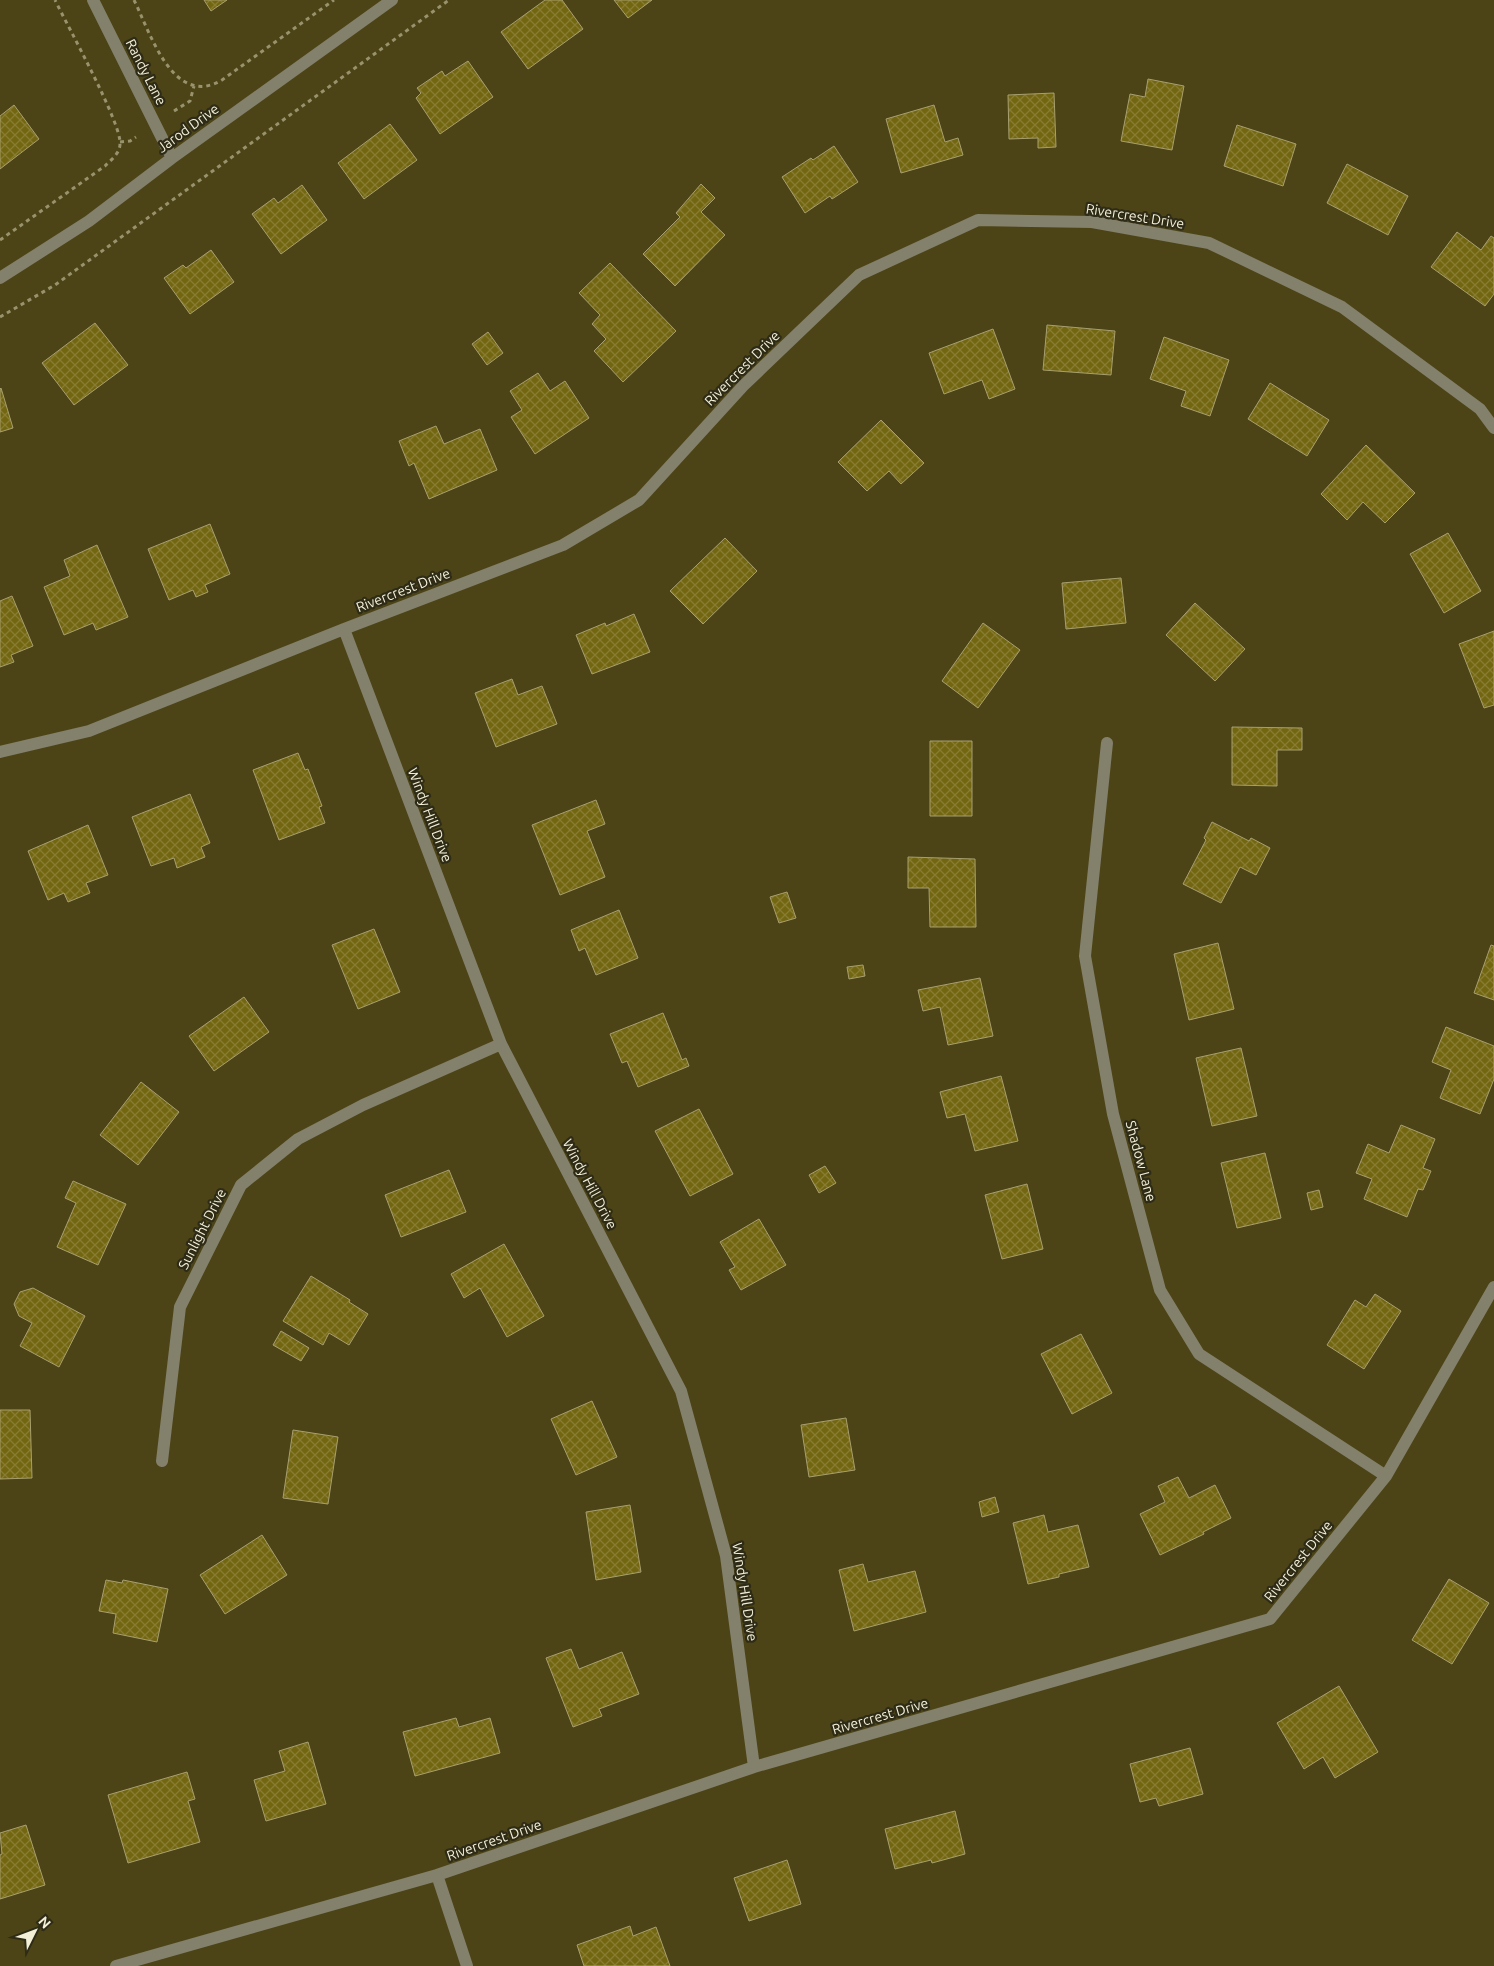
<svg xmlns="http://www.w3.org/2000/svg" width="1494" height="1966" viewBox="0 0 1494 1966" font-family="Ubuntu,sans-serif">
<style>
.building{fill:url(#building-cross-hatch);stroke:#a79f6f}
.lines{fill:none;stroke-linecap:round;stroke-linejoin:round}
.path{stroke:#98926d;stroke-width:3;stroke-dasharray:4 4;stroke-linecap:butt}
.minor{stroke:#83806c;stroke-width:12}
.labels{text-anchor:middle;stroke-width:4.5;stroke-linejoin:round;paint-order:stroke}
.street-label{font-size:14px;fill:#f4f0d8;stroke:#2e2b17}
</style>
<defs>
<pattern id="building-cross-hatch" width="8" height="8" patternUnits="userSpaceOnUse" patternTransform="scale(1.25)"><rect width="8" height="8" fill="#736611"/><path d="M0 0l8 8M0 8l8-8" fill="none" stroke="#887c33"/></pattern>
</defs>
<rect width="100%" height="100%" fill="#4c4416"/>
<!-- building -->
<path class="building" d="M 204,0 L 227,0 L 211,11 Z
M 545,0 L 562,0 L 583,29 L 528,69 L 501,32 Z
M 614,0 L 652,0 L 628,18 Z
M 468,61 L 493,97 L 440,134 L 416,98 L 421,93 L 417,88 L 442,71 L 445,76 Z
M 1148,79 L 1184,86 L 1172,150 L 1121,141 L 1130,94 L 1145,97 Z
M 1054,93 L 1056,147 L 1038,148 L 1038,138 L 1009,139 L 1008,95 Z
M 14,105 L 39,139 L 0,169 L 0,116 Z
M 934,105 L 945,142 L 958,138 L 963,155 L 901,173 L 886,119 Z
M 390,124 L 417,160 L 364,199 L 338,163 Z
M 1237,125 L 1296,144 L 1283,186 L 1224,166 Z
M 834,146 L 858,182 L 832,199 L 830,196 L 805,213 L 782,177 L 811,158 L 813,160 Z
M 1347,164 L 1408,196 L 1388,235 L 1327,203 Z
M 701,184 L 715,198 L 701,212 L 725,235 L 675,286 L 643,254 L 680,217 L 676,213 Z
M 302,185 L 327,220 L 281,254 L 252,214 L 274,198 L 278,203 Z
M 1457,232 L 1481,250 L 1491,236 L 1494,238 L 1494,294 L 1485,306 L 1431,267 Z
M 211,250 L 234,282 L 190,314 L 164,278 L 183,265 L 186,268 Z
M 610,263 L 676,331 L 623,382 L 594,351 L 606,339 L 592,324 L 600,315 L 579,293 Z
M 95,323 L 128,365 L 74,405 L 42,363 Z
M 1047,325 L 1115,331 L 1111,375 L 1043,370 Z
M 993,329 L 1015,389 L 989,399 L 982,380 L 944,394 L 929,353 Z
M 488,332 L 503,353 L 487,365 L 472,344 Z
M 1164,337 L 1229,360 L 1210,416 L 1181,406 L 1186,391 L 1150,379 Z
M 538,373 L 550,391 L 565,381 L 589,418 L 535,454 L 511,417 L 522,410 L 510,391 Z
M 1270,383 L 1329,420 L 1307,456 L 1248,419 Z
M 1,388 L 13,428 L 0,432 L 0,389 Z
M 881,420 L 924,463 L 901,484 L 889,471 L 867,491 L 838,462 Z
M 436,426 L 444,444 L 480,429 L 497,470 L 429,499 L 414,463 L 409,466 L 399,441 Z
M 1366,445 L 1415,493 L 1385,523 L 1363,502 L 1347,520 L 1321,494 Z
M 210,524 L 230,574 L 205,585 L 208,592 L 196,597 L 193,590 L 169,600 L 148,549 Z
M 1448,533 L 1481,591 L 1444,613 L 1410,554 Z
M 725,538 L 757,571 L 703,624 L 670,591 Z
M 97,545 L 128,617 L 96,630 L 93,623 L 64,635 L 44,587 L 70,576 L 64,560 Z
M 1121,578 L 1126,623 L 1066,629 L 1062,583 Z
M 12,596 L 33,646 L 11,655 L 14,662 L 0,667 L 0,601 Z
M 1195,603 L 1245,649 L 1215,681 L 1166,635 Z
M 634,614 L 650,652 L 592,674 L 576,635 L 605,623 L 606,626 Z
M 983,623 L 1020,650 L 978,708 L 942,681 Z
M 1494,631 L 1494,705 L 1484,708 L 1459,644 Z
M 512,679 L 518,695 L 542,686 L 557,724 L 496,747 L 475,693 Z
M 1232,727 L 1302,728 L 1302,750 L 1277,750 L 1277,786 L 1232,785 Z
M 930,741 L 972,741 L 972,816 L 930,816 Z
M 298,753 L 305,770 L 308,769 L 322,806 L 319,807 L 325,823 L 279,840 L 253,770 Z
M 190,794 L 210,843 L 201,847 L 205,857 L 177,868 L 174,858 L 151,866 L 132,817 Z
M 596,800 L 605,824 L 587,831 L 605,877 L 560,895 L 532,825 Z
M 1212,822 L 1249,841 L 1251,838 L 1270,848 L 1256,875 L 1240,867 L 1221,903 L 1183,884 L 1206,840 L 1204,838 Z
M 88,825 L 108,875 L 86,883 L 90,893 L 68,902 L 64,893 L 48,900 L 28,851 Z
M 908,857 L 975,859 L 976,927 L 930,927 L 929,888 L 908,888 Z
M 787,892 L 796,918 L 779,923 L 770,897 Z
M 619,910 L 638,958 L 596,975 L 585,948 L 579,951 L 571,930 Z
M 374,929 L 400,992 L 358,1009 L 332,945 Z
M 1218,943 L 1234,1009 L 1189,1020 L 1174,954 Z
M 1491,945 L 1494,946 L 1494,1000 L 1474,993 Z
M 863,965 L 865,976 L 849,979 L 847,967 Z
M 980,978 L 993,1036 L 948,1045 L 940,1007 L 923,1011 L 918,990 Z
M 244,997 L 269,1032 L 214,1071 L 189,1036 Z
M 663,1013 L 682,1060 L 686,1058 L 689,1066 L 638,1087 L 627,1061 L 622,1063 L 610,1034 Z
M 1446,1027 L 1494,1046 L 1494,1079 L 1480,1114 L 1440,1098 L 1451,1070 L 1432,1062 Z
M 1241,1048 L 1257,1116 L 1212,1126 L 1196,1058 Z
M 1001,1076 L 1018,1141 L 975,1151 L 965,1114 L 947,1118 L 940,1092 Z
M 141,1082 L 179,1112 L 138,1165 L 100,1135 Z
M 699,1109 L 733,1174 L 690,1196 L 655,1131 Z
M 1401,1125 L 1435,1139 L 1423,1168 L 1431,1171 L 1423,1190 L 1418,1189 L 1407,1217 L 1364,1199 L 1372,1179 L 1356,1173 L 1368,1144 L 1389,1153 Z
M 1265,1153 L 1281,1218 L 1237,1228 L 1221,1163 Z
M 825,1166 L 836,1183 L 819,1193 L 809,1175 Z
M 449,1170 L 466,1212 L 401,1237 L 385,1195 Z
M 73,1181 L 126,1204 L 98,1265 L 57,1247 L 76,1203 L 65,1198 Z
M 1027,1184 L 1043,1249 L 1002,1259 L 985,1195 Z
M 1319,1190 L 1323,1207 L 1311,1210 L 1307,1193 Z
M 759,1219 L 786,1265 L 741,1290 L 729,1270 L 735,1267 L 720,1242 Z
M 504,1244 L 544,1316 L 507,1337 L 480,1288 L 464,1298 L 451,1274 Z
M 311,1276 L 350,1300 L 349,1302 L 368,1314 L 349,1345 L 329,1333 L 323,1345 L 283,1321 Z
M 33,1288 L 85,1316 L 59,1367 L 20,1346 L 32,1323 L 19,1316 L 14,1304 L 20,1292 Z
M 1375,1294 L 1401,1311 L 1364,1369 L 1327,1345 L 1355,1300 L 1366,1307 Z
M 281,1331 L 309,1348 L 301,1361 L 273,1345 Z
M 1081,1334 L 1112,1393 L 1072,1414 L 1041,1354 Z
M 592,1401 L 617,1457 L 576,1475 L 551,1419 Z
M 0,1410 L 30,1410 L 32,1478 L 0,1479 Z
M 846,1418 L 855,1470 L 809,1477 L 801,1425 Z
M 293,1430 L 338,1437 L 328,1504 L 283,1498 Z
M 1178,1477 L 1189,1498 L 1215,1485 L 1231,1518 L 1203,1532 L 1204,1534 L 1160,1555 L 1140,1514 L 1165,1502 L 1158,1486 Z
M 995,1497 L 999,1512 L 982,1517 L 979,1502 Z
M 630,1505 L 641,1572 L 596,1580 L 586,1512 Z
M 1044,1515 L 1048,1532 L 1078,1525 L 1089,1567 L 1059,1574 L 1059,1577 L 1028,1584 L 1013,1523 Z
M 262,1535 L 287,1575 L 225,1614 L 200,1575 Z
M 863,1564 L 868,1582 L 915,1571 L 926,1612 L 854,1631 L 839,1570 Z
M 1449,1579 L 1489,1603 L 1452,1664 L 1412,1640 Z
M 106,1580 L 122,1583 L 123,1580 L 168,1589 L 157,1642 L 113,1633 L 116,1614 L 99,1611 Z
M 571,1649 L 579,1669 L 622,1652 L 639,1694 L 599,1709 L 602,1716 L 573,1727 L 546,1658 Z
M 1339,1686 L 1378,1752 L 1335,1778 L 1323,1757 L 1304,1769 L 1277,1723 Z
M 456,1718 L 459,1727 L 490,1718 L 500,1753 L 415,1776 L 403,1732 Z
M 308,1742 L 326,1804 L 266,1821 L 254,1780 L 285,1771 L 279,1751 Z
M 1190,1748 L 1203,1794 L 1159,1806 L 1156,1798 L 1140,1802 L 1130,1764 Z
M 187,1772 L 195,1799 L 188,1801 L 200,1842 L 128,1863 L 108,1795 Z
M 955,1811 L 965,1854 L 932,1863 L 931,1860 L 895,1869 L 885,1829 Z
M 26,1825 L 45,1885 L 0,1899 L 0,1855 L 2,1854 L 0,1833 Z
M 787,1860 L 801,1904 L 749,1921 L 734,1878 Z
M 630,1926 L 633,1936 L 656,1927 L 670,1966 L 584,1966 L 577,1945 Z"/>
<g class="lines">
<!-- path -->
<path class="path" d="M 134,0 C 150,32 173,109 222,80 L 334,0
M 174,111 L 190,101 L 194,86
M 120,142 L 130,141 L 136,137
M 0,240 L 105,166 C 111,160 120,153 120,144 C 122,124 67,25 55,0
M 0,317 L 55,285 L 449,0"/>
<!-- minor -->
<path class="minor" d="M 93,0 L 172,158
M 0,278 L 89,221 L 172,158 L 392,0
M 344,629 L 501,1044 L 681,1391 L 726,1556 L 754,1767
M 1107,743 L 1085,956 L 1113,1114 L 1160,1290 L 1199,1354 L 1386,1476
M 0,752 L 89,731 L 344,629 L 563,545 L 639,500 L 743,386 L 859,275 L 978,220 L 1092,222 L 1209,243 L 1342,307 L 1480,409 L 1494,428
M 162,1461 L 180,1307 L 241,1185 L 298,1139 L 363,1105 L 501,1044
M 437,1875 L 467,1966
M 116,1966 L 437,1875 L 754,1767 L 1270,1619 L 1386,1476 L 1494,1287"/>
</g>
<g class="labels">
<!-- street labels -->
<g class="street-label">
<text transform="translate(146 72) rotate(63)" y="5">Randy Lane</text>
<text transform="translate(188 128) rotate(-36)" y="5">Jarod Drive</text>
<text transform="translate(1135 216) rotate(9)" y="5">Rivercrest Drive</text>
<text transform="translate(742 368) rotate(-45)" y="5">Rivercrest Drive</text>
<text transform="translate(403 590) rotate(-21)" y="5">Rivercrest Drive</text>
<text transform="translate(430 815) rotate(69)" y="5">Windy Hill Drive</text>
<text transform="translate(1141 1161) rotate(75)" y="5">Shadow Lane</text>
<text transform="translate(590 1184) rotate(62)" y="5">Windy Hill Drive</text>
<text transform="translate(202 1229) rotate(-63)" y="5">Sunlight Drive</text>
<text transform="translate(1298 1561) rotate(-51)" y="5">Rivercrest Drive</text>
<text transform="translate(745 1592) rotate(81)" y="5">Windy Hill Drive</text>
<text transform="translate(880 1716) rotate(-16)" y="5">Rivercrest Drive</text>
<text transform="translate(494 1840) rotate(-19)" y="5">Rivercrest Drive</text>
</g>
</g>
<!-- north arrow -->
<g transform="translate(35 1931) rotate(48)" stroke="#2e2b17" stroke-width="4" paint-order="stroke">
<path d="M0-4L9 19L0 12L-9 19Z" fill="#f4f0d8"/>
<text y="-8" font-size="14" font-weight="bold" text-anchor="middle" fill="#f4f0d8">N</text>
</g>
</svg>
